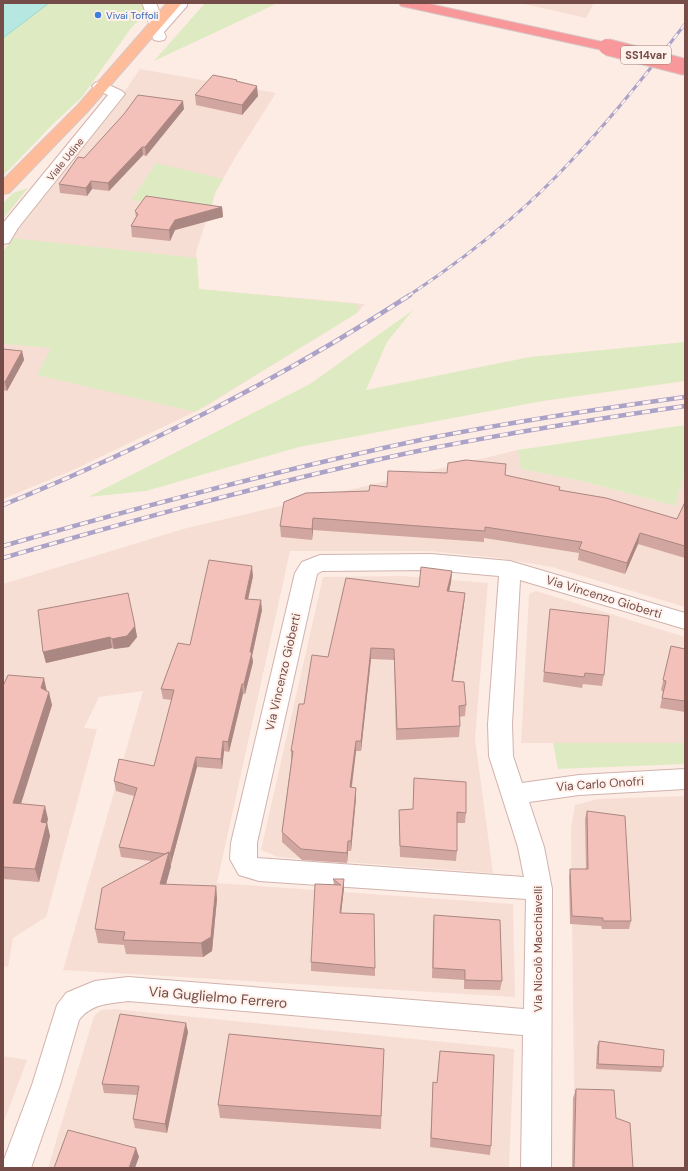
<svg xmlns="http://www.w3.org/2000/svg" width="688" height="1171" viewBox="0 0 688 1171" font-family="'DM Sans',sans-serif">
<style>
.residential{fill:#f7ded5}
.green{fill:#deebc2}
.water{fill:#b7e7e1;stroke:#9dd9d2}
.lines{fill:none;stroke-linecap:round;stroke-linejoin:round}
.minor-casing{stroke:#d1b3ac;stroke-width:2}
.major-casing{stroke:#d6c9c8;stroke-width:2}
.highway-casing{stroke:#d6c9c8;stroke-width:2}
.minor{fill:#fff;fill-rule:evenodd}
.major{fill:#febc9a;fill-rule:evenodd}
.highway{fill:#f9989b;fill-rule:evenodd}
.rail-far1-casing{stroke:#aba2c7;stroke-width:3}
.rail-casing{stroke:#aba2c7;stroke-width:4.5}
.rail-far1{stroke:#fff1eb;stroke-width:2;stroke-dasharray:6;stroke-linecap:butt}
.rail{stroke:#fff1eb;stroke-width:3;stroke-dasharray:8;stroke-linecap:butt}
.highway-bridge-casing{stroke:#d6c9c8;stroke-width:18;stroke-linecap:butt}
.highway-bridge{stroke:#f9989b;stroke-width:16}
.wall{fill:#d1a6a0}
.shaded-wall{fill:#aa8782}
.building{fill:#f3c1ba;stroke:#aa8782}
.shop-dot{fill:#3f7fe0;stroke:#fff1eb;stroke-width:1.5}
.labels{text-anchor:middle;stroke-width:4;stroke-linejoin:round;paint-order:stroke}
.far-shop-label{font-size:10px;fill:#366cbe;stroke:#fff1eb;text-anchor:start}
.far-street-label{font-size:10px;fill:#764c48;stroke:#fff1eb}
.shield{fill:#fff1eb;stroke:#9f7e79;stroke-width:1}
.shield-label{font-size:11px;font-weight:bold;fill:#764c48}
.street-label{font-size:12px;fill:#764c48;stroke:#fff1eb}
.near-street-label{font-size:14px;fill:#764c48;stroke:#fff1eb}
</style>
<rect width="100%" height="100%" fill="#fdece4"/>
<!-- residential -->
<path class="residential" d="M 520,3 L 594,3 L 586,18 Z
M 140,69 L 276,93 L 236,156 L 215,193 L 196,252 L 199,289 L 365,304 L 357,313 L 203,408 L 73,470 L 3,499 L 3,252 L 25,219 L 109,114 Z
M 518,450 L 522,469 L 582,481 L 675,506 L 685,471 L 685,607 L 552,567 L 498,558 L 429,551 L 290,551 L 217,883 L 513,904 L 515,997 L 63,970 L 143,691 L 99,697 L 84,728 L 97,729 L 46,917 L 13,938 L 8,967 L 3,966 L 3,584 L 183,529 Z
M 403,576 L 488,583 L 475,739 L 493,873 L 278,857 L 261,850 L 323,577 Z
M 536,591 L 685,637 L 685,743 L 521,743 L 529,594 Z
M 685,796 L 685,1168 L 575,1168 L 571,828 L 575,805 L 598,799 Z
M 114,1009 L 514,1049 L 509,1168 L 48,1168 L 94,1016 L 101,1010 Z
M 3,1056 L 27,1060 L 3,1124 Z"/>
<!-- green -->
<path class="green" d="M 3,3 L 156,3 L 131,28 L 82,97 L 54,123 L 3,176 Z
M 205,3 L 278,3 L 154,61 Z
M 156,163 L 223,179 L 215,193 L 210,212 L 131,200 Z
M 28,188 L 3,219 L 3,203 L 13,193 Z
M 12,238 L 197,258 L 199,289 L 358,304 L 357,313 L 195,412 L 37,375 L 51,348 L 3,344 L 3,252 Z
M 413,310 L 387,342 L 366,390 L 530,357 L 685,342 L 685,381 L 543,401 L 299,447 L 146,491 L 88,497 L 310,384 Z
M 685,425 L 685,471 L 675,506 L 582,481 L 521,469 L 518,450 Z
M 553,743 L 685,743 L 685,764 L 558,769 Z"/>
<!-- water -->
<path class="water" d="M 3,3 L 49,3 L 3,38 Z"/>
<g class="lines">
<!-- minor casing -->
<g class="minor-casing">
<path id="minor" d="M 142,3 L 156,3 L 162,18 L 173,5 L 173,3 L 187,3 L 187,6 L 164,32 L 166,37 L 164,40 L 159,41 L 154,40 L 150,31 L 152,27 C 146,23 146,10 142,3 Z
M 100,81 L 122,91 L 125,94 L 18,228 L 9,243 L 3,244 L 4,222 L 108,95 L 95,89 L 92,86 L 95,83 Z
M 431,554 L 510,561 L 685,613 L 685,629 L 520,580 L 512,724 L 513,756 L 522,783 L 579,775 L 685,769 L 685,789 L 579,795 L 529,802 L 544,847 L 552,889 L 551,1168 L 521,1168 L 523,1035 L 128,1001 C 109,1004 92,1003 79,1020 L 60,1085 L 31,1168 L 3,1168 L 3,1162 L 32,1085 L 57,1005 L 66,993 L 85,985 L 95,981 L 128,977 L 524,1009 L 526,899 L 259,881 L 239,875 L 230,859 L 231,843 L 295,573 L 302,562 L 320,555 ZM 431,570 L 499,576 L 488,724 L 489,756 L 518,847 L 524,877 L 257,858 L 257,843 L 317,574 L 322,571 Z"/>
</g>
<!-- major casing -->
<g class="major-casing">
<path id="major" d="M 167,3 L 182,3 L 88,111 L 9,193 L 3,194 L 3,180 L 78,105 Z"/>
</g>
<!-- highway casing -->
<g class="highway-casing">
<path id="highway" d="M 399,3 L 425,3 L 607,43 L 612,44 L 614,47 L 612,50 L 607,51 L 406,7 L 401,6 Z"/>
</g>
<!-- minor -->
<use href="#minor" class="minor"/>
<!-- major -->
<use href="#major" class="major"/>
<!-- highway -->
<use href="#highway" class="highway"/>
<!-- rail-far1 casing -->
<g class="rail-far1-casing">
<path id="rail-far1" d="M 408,296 C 467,257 523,213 571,161 C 612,118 649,71 685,24"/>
</g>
<!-- rail casing -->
<g class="rail-casing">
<path id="rail" d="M 3,505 C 148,446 279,380 410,295
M 3,546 C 143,506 283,469 425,439 C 511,422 598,409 685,397
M 3,558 C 140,518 278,480 418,451 C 507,433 596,419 685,406"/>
</g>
<!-- rail-far1 -->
<use href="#rail-far1" class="rail-far1"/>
<!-- rail -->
<use href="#rail" class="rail"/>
<!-- highway-bridge casing -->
<g class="highway-bridge-casing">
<path id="highway-bridge" d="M 607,47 L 685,67"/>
</g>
<!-- highway-bridge -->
<use href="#highway-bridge" class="highway-bridge"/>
</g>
<!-- wall -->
<path class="wall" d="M 237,82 L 258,96 L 242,115 L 196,105 L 195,95 Z
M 184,109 L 146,156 L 143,155 L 109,191 L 92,189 L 87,196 L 60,193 L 59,184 L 84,158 Z
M 222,207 L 223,217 L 175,230 L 170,241 L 132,237 L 131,226 L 136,217 L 135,211 Z
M 3,349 L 22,351 L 24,360 L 7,391 L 3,390 Z
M 505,475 L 559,490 L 677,519 L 685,502 L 685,558 L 638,544 L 625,574 L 578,560 L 579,553 L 484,538 L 484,542 L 313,530 L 312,540 L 281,537 L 280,526 L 369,491 L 387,487 Z
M 452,571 L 451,582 L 449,591 L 465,593 L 464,604 L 453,681 L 466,705 L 465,716 L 459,717 L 460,726 L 459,737 L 396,740 L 394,660 L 371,659 L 361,751 L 356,751 L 352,787 L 356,788 L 356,798 L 351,851 L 348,851 L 347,863 L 302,860 L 282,842 L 282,832 L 291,762 L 291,751 L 304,704 L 328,657 L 419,587 Z
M 253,576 L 248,599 L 262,610 L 252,656 L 253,662 L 245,694 L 243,694 L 229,752 L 224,751 L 222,769 L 197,767 L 171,864 L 171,866 L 166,885 L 216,886 L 217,899 L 212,951 L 203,957 L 126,954 L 124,945 L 98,943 L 95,929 L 151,861 L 121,857 L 119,847 L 134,796 L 116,791 L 114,781 L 154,766 L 172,700 L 163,699 L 161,689 L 190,645 Z
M 550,609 L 604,675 L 602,686 L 583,684 L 582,688 L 543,682 Z
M 135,626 L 137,637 L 129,647 L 114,649 L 112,648 L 46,663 L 43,652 Z
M 671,646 L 685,649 L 685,712 L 660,708 L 663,692 L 661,690 Z
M 3,686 L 47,691 L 52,705 L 21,804 L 48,819 L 47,823 L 50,836 L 39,882 L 3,879 Z
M 414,778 L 466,813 L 465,823 L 457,823 L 457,851 L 456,861 L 400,857 L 399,821 L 399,810 L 413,809 Z
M 587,811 L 631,921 L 629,929 L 602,929 L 601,926 L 570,924 L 569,877 L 570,869 L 586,869 L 585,819 Z
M 333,879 L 344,888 L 341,913 L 375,968 L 375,976 L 311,971 L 311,962 L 334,885 Z
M 434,915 L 502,981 L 500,990 L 464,989 L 464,980 L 432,978 L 433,925 Z
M 188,1032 L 167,1133 L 135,1128 L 133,1119 L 137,1095 L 104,1093 L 102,1084 Z
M 599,1041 L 663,1067 L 661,1072 L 596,1069 L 597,1046 Z
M 384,1049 L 381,1129 L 220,1118 L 218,1105 Z
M 433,1082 L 491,1146 L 490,1155 L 430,1147 Z
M 576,1089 L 616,1118 L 633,1168 L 572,1168 L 573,1098 Z"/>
<!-- shaded-wall -->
<path class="shaded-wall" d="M 257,86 L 258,96 L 242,115 L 242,105 Z
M 183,101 L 184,109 L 146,156 L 145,147 Z
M 142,147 L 143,155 L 109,191 L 108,183 Z
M 91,181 L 92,189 L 87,196 L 86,188 Z
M 222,207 L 223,217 L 175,230 L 170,241 L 169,230 L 175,220 Z
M 22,351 L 24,360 L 7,391 L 5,382 Z
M 313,518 L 313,530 L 312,540 L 312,529 Z
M 640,533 L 638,544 L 625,574 L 627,563 Z
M 252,566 L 253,576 L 246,609 L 245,599 Z
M 452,571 L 451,582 L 447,601 L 447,591 Z
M 465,593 L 464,604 L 451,692 L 452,681 Z
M 261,600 L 262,610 L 252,656 L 253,662 L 245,694 L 244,684 L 250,652 Z
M 135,626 L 137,637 L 129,647 L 114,649 L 112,639 Z
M 110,637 L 112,648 L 46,663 L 43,652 Z
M 371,648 L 371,659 L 361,751 L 361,741 Z
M 44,678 L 47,692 L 41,688 Z
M 242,684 L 243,694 L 229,752 L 228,742 Z
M 49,692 L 52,705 L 17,816 L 13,803 Z
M 223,741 L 224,751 L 222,769 L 221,759 Z
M 356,741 L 356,751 L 350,798 L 350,787 Z
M 196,757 L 197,767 L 171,864 L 170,854 Z
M 356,788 L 356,798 L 351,851 L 351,841 Z
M 45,806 L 48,819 L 44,835 L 41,822 Z
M 47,823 L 50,836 L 39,882 L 35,869 Z
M 348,841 L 348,851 L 347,863 L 347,853 Z
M 169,852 L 171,866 L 162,898 L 160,884 Z
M 344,879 L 344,888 L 340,922 L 340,913 Z
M 216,886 L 217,899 L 212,951 L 203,957 L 201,943 Z
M 186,1023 L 188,1032 L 167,1133 L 165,1124 Z
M 136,1148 L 139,1157 L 135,1168 L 129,1168 Z"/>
<!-- building -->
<path class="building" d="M 213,75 L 237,80 L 236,81 L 257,86 L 242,105 L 195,95 Z
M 138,95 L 183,101 L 145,147 L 142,147 L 108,183 L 91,181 L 86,188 L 59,184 L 78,157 L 84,158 L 124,114 Z
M 146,196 L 222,207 L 175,220 L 169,230 L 131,226 L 138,214 L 135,211 Z
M 3,349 L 22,351 L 5,382 L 3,381 Z
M 466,460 L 506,464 L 505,475 L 560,487 L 559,490 L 606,498 L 677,519 L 685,502 L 685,546 L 640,533 L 627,563 L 579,549 L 582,542 L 485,527 L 485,531 L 313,518 L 312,529 L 280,526 L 284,502 L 306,493 L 369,491 L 370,485 L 387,487 L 388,471 L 447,473 L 448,463 Z
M 209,560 L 252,566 L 245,599 L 261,600 L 250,652 L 252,652 L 244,684 L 242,684 L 228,742 L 223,741 L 221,759 L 196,757 L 170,854 L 169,854 L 169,852 L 165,854 L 119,847 L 137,788 L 114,781 L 119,759 L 154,766 L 174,690 L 161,689 L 178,643 L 190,645 Z
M 421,567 L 452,571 L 447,591 L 465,593 L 452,681 L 464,682 L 466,705 L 459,706 L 460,726 L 397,729 L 394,649 L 371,648 L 361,741 L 356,741 L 350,787 L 356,788 L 351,841 L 348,841 L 347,853 L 301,849 L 282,832 L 293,751 L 291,751 L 299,704 L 304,704 L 312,655 L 328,657 L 346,578 L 419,587 Z
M 128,593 L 135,626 L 127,636 L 112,639 L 110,637 L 43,652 L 38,610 Z
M 550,609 L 609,616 L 604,675 L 585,673 L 584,677 L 544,672 Z
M 671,646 L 685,649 L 685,701 L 662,698 L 666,681 L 663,680 Z
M 8,675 L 44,678 L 41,688 L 49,692 L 13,803 L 45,806 L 41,822 L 47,823 L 35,869 L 3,867 L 3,686 Z
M 414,778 L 466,782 L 466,813 L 457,812 L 457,851 L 400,846 L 399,810 L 413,809 Z
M 587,811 L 625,816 L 631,921 L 603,921 L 603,918 L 572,916 L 570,869 L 588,869 Z
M 169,852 L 160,884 L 216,886 L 211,937 L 201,943 L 123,940 L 125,932 L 95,929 L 102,888 Z
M 333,879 L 344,879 L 340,913 L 374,914 L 375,968 L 311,962 L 315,884 L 341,885 Z
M 434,915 L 500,920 L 502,981 L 465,980 L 465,970 L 433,968 Z
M 120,1014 L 186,1023 L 165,1124 L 133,1119 L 139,1086 L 102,1084 Z
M 229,1034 L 384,1049 L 381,1116 L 218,1105 Z
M 599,1041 L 664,1050 L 663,1067 L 598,1064 Z
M 440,1051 L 494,1055 L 491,1146 L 431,1138 L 433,1082 L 437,1083 Z
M 576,1089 L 614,1090 L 616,1118 L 630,1123 L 633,1168 L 574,1168 Z
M 68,1130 L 136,1148 L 129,1168 L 54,1168 Z"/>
<!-- markers -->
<circle class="shop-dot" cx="98" cy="15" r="4"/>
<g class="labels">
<!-- far-shop labels -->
<g class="far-shop-label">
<text x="106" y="19">Vivai Toffoli</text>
</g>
<!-- far-street labels -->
<g class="far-street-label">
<text transform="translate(65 159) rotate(-51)" y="4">Viale Udine</text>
</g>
<!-- shield labels -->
<rect class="shield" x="621" y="46" width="50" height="18" rx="3"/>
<g class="shield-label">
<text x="646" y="59">SS14var</text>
</g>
<!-- street labels -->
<g class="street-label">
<text transform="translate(604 597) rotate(17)" y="4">Via Vincenzo Gioberti</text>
<text transform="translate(283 672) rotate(-77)" y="4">Via Vincenzo Gioberti</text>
<text transform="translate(600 784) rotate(-4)" y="4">Via Carlo Onofri</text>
<text transform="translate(538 949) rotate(-90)" y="4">Via Nicolò Macchiavelli</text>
</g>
<!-- near-street labels -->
<g class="near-street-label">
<text transform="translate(218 997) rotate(5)" y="5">Via Guglielmo Ferrero</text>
</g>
</g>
<!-- border -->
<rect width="688" height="1171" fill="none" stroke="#764c48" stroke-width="8"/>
</svg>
